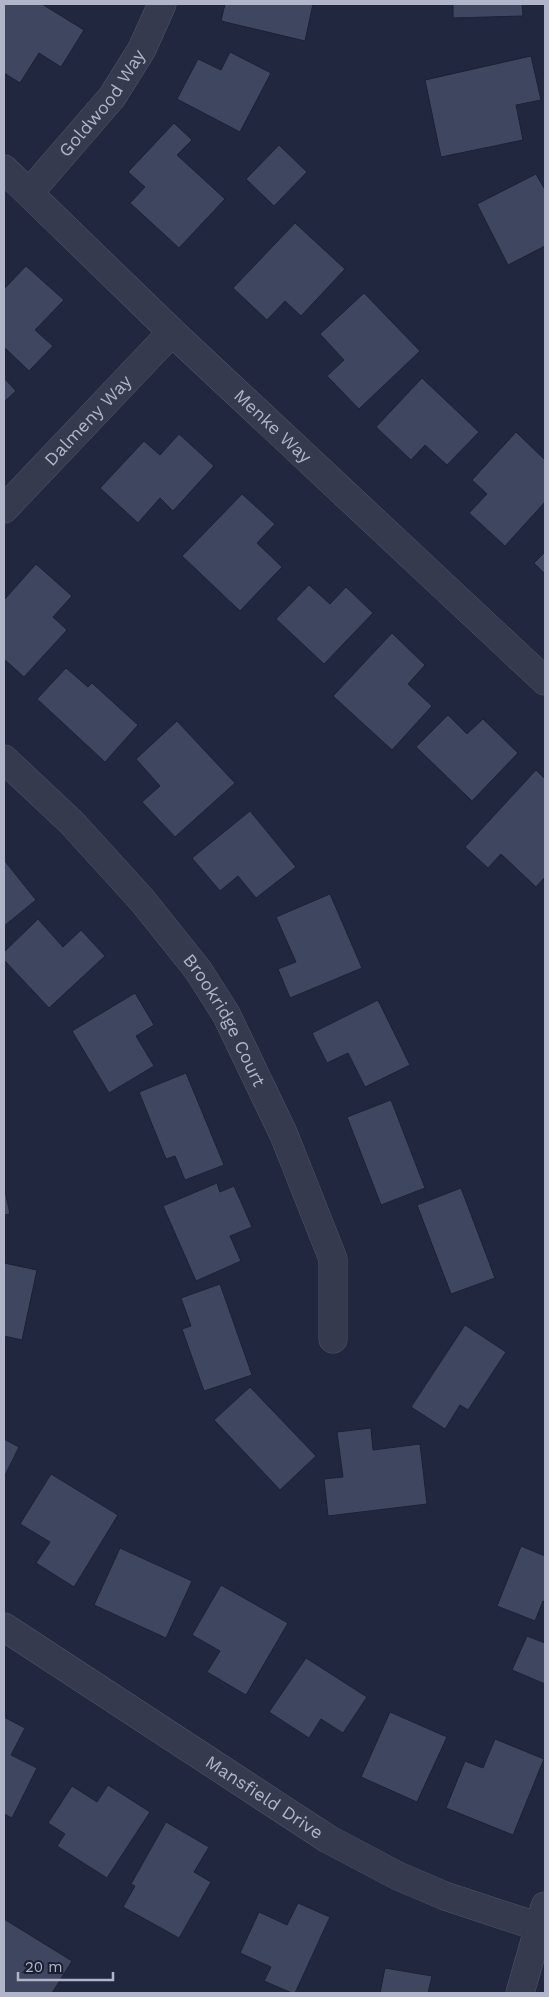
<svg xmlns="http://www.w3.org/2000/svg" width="549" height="1997" viewBox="0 0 549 1997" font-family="'Work Sans',sans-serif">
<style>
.building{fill:#3f4660;stroke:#1c2135}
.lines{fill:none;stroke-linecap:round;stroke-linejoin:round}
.minor-casing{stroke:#505569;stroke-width:29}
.minor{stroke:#353a4e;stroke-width:28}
.labels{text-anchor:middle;stroke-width:4;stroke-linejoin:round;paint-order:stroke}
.street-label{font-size:18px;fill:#b0b5c9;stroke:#1a1f33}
</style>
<rect width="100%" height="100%" fill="#21273e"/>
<!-- building -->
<path class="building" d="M 4,4 L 42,4 L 84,30 L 61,67 L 39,53 L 20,83 L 4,73 Z
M 225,4 L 313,4 L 305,41 L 221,21 Z
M 453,4 L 522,4 L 523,16 L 453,18 Z
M 230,52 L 271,73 L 240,132 L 177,99 L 198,59 L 221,70 Z
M 531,56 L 541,100 L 516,105 L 523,140 L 441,157 L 425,80 Z
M 174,123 L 192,140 L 177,155 L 225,199 L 179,248 L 130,203 L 145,187 L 128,172 Z
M 279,145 L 307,172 L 274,206 L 246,179 Z
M 536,174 L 545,190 L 545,246 L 508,265 L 477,204 Z
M 295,223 L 345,269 L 301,316 L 285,301 L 267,320 L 233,288 Z
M 26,266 L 64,300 L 35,330 L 53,346 L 29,371 L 4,347 L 4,289 Z
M 364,293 L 420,351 L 359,409 L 327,376 L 344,360 L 320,334 Z
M 4,378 L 16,391 L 4,402 Z
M 422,378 L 479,432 L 447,465 L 425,445 L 411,460 L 376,427 Z
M 516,432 L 545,460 L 545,502 L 505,546 L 469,513 L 487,494 L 472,480 Z
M 179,434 L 214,466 L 173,511 L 160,498 L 138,523 L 100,488 L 144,441 L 160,455 Z
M 242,494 L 275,524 L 257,543 L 282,567 L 240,611 L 182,556 Z
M 545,552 L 545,574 L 534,563 Z
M 36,564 L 72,596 L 53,617 L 67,630 L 24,677 L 4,659 L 4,600 Z
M 309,585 L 330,604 L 346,587 L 373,613 L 324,664 L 276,619 Z
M 392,633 L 425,665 L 408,684 L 432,706 L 392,750 L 333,696 Z
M 66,668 L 88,687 L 92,683 L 138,725 L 105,762 L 37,699 Z
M 448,715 L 467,734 L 483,719 L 518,753 L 472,801 L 416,747 Z
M 177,721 L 235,783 L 175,837 L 142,802 L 160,786 L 136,759 Z
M 536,770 L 545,779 L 545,877 L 536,887 L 501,854 L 488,868 L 465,847 Z
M 250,811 L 296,867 L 256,898 L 238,876 L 220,891 L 192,858 Z
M 4,860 L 36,900 L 4,926 Z
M 330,894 L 362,968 L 290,998 L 278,969 L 296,962 L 276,917 Z
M 38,919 L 63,947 L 81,930 L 105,956 L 49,1008 L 4,960 L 4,952 Z
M 135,993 L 154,1025 L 136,1036 L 154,1066 L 109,1093 L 72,1031 Z
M 378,1000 L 410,1065 L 365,1087 L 348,1053 L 327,1063 L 312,1033 Z
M 186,1073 L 224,1165 L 185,1180 L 175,1156 L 166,1159 L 139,1092 Z
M 391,1100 L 425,1188 L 381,1205 L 347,1117 Z
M 217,1183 L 220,1192 L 234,1186 L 252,1227 L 230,1236 L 241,1261 L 196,1281 L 163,1206 Z
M 4,1186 L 10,1214 L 4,1215 Z
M 461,1188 L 495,1278 L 451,1294 L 417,1205 Z
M 4,1263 L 37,1270 L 22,1340 L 4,1336 Z
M 220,1284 L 252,1375 L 204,1391 L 182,1329 L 191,1326 L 181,1298 Z
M 465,1325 L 506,1352 L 468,1410 L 460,1405 L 445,1429 L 411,1407 Z
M 250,1387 L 316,1456 L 280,1490 L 214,1420 Z
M 371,1428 L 373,1450 L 420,1444 L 427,1504 L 328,1516 L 324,1479 L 343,1477 L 337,1432 Z
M 4,1439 L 19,1447 L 4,1477 Z
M 51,1474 L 118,1515 L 74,1587 L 36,1563 L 50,1542 L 20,1524 Z
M 521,1546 L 545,1556 L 545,1602 L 543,1601 L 535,1621 L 497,1606 Z
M 120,1548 L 192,1581 L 166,1638 L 94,1605 Z
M 221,1585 L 288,1623 L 246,1695 L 207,1672 L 220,1651 L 192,1635 Z
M 527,1636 L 545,1643 L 545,1684 L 512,1670 Z
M 306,1658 L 367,1697 L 343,1733 L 321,1719 L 309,1738 L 269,1712 Z
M 390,1712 L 447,1737 L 417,1802 L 361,1777 Z
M 4,1717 L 25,1728 L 11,1755 L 37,1768 L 12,1818 L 4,1814 Z
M 495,1739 L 544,1759 L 513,1835 L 446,1808 L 465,1761 L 483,1768 Z
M 108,1785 L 150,1812 L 107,1878 L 57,1846 L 65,1834 L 48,1823 L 72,1786 L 97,1802 Z
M 166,1822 L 209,1847 L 194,1872 L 211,1882 L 179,1938 L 123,1907 L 135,1886 L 131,1884 Z
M 298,1903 L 330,1917 L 295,1993 L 292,1993 L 264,1981 L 271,1967 L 240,1953 L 259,1912 L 287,1925 Z
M 4,1919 L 72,1961 L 52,1993 L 4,1993 Z
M 385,1968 L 432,1976 L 428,1993 L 380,1993 Z"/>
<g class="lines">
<!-- minor casing -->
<g class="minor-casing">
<g id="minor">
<path id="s1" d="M 4,169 L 172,332 L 545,681"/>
<path id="s2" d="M 29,193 L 112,97 L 142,49 L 162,4"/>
<path id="s3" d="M 4,509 L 172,332"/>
<path id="s4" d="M 4,759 L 72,823 L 142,900 L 198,970 L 226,1014 L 284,1135 L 333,1259 L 333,1339"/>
<path id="s5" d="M 4,1627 L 328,1839 L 398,1876 L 445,1896 L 545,1929"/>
<path d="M 520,1993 L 545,1906"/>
</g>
</g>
<!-- minor -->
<use href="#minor" class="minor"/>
</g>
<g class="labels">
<!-- street labels -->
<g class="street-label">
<text dy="6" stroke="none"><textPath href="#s2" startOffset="116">Goldwood Way</textPath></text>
<text dy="6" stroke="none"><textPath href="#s3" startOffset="122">Dalmeny Way</textPath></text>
<text dy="6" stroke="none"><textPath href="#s1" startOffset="372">Menke Way</textPath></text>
<text dy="6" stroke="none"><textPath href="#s4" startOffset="344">Brookridge Court</textPath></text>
<text dy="6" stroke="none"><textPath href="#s5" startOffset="311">Mansfield Drive</textPath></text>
</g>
</g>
<!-- border -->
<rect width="549" height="1997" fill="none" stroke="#b0b5c9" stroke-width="10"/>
<!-- scale -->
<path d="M18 1972v8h95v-8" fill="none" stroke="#b0b5c9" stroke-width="2.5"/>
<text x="25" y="1972" font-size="15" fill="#b0b5c9" stroke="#1a1f33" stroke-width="4" paint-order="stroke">20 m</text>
</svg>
